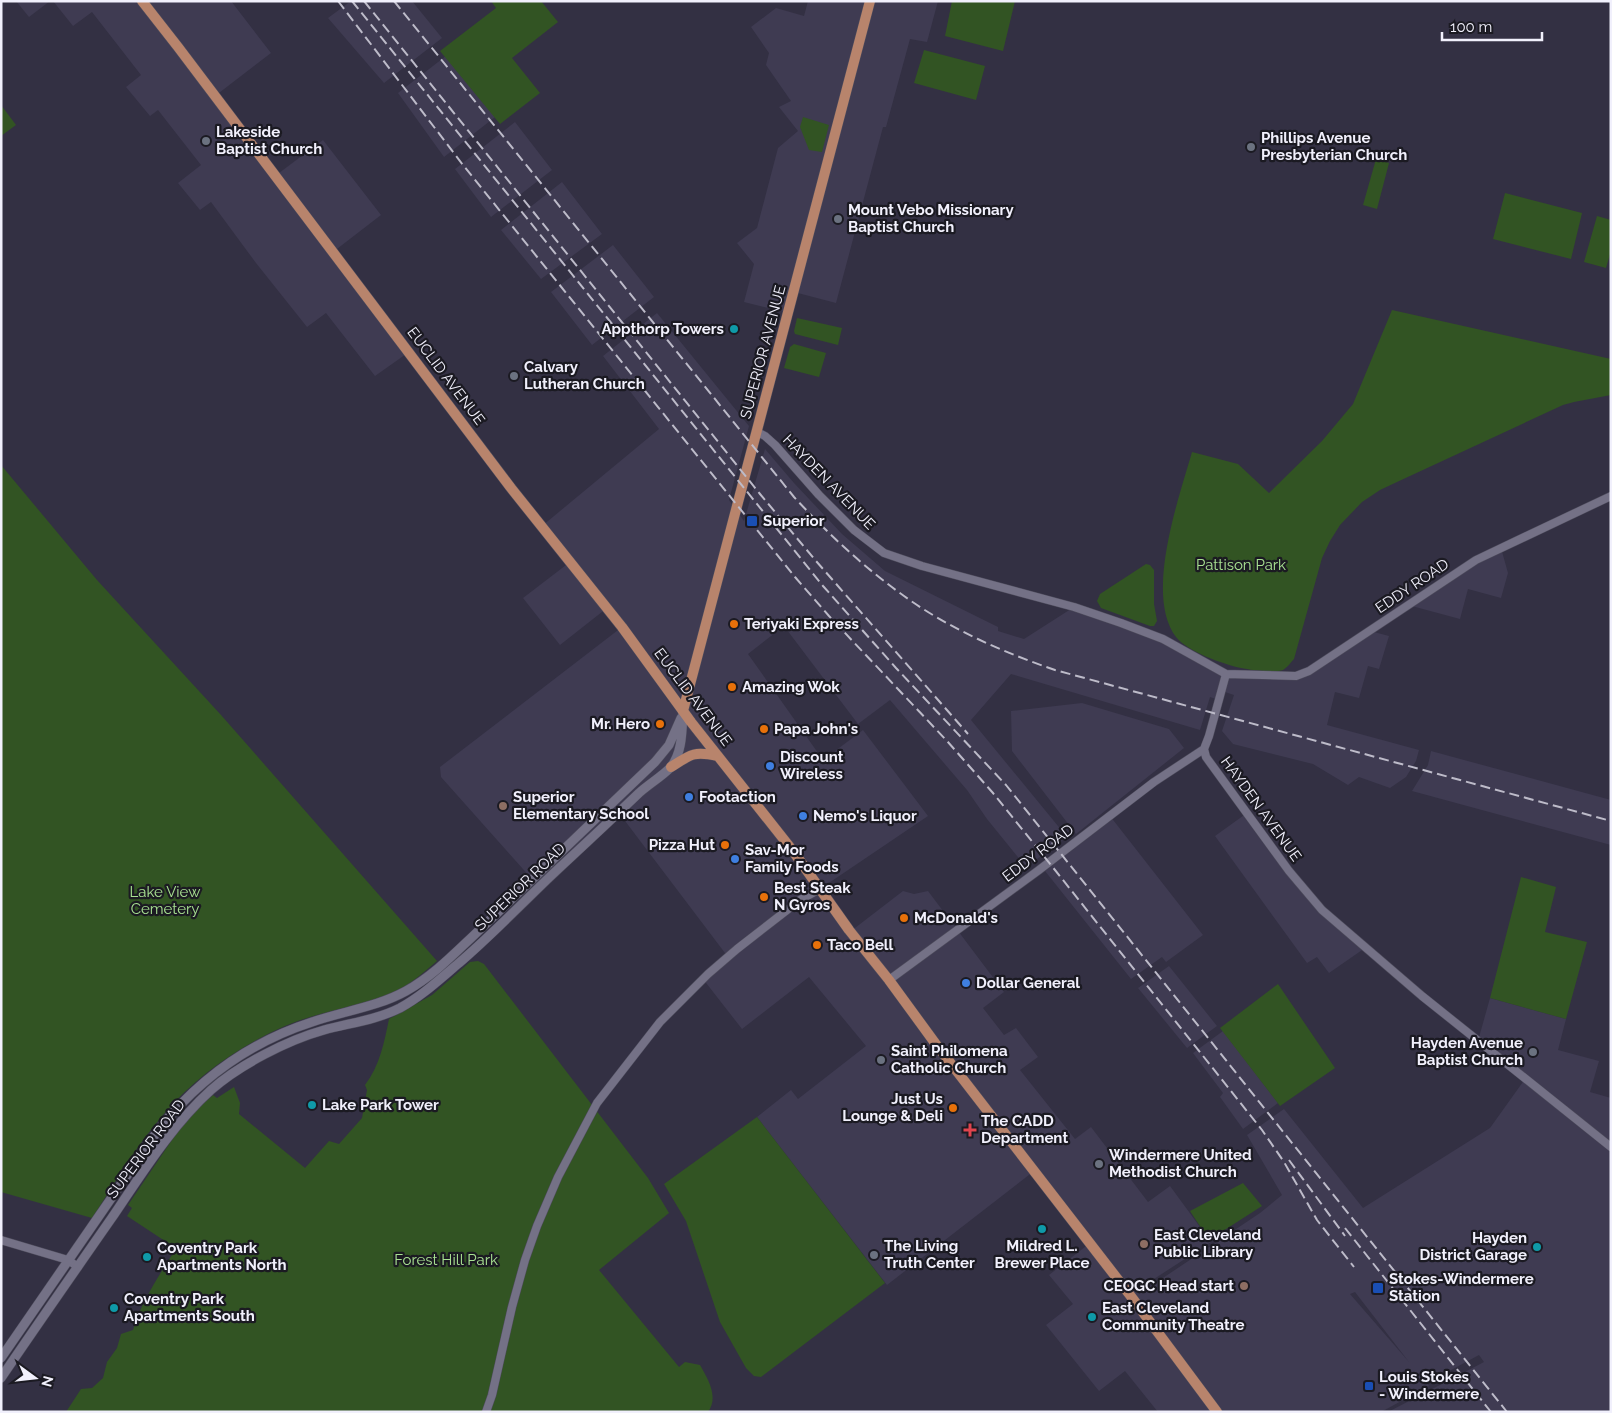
<svg xmlns="http://www.w3.org/2000/svg" width="1612" height="1413" viewBox="0 0 1612 1413" font-family="Raleway,sans-serif">
<style>
.built{fill:#3f3b52;fill-rule:evenodd}
.green{fill:#325423}
.lines{fill:none;stroke-linecap:round;stroke-linejoin:round}
.tertiary-casing{stroke:#4e4c5c;stroke-width:9}
.secondary-casing{stroke:#4e4c5c;stroke-width:10}
.primary-casing{stroke:#4e4c5c;stroke-width:11}
.tertiary{stroke:#747186;stroke-width:8}
.secondary{stroke:#747186;stroke-width:9}
.primary{stroke:#b8846c;stroke-width:10}
.rail{stroke:#bdbbc9;stroke-width:2;stroke-dasharray:10 5;stroke-linecap:butt}
.worship-dot{fill:#6b7280;stroke:#1b1a22;stroke-width:2}
.culture-dot{fill:#0f9aa8;stroke:#1b1a22;stroke-width:2}
.transit-dot{fill:#1a4fb4;stroke:#1b1a22;stroke-width:2}
.food-dot{fill:#e8710a;stroke:#1b1a22;stroke-width:2}
.shop-dot{fill:#3f7fe0;stroke:#1b1a22;stroke-width:2}
.education-dot{fill:#8d6e63;stroke:#1b1a22;stroke-width:2}
.health-dot{fill:#e0444e;stroke:#1b1a22;stroke-width:2}
.labels{text-anchor:middle;stroke-width:4.5;stroke-linejoin:round;paint-order:stroke}
.poi-label{font-size:15px;font-weight:bold;fill:#f1f0fc;stroke:#1b1a22;text-anchor:start}
.street-label{font-size:15px;fill:#f1f0fc;stroke:#1b1a22}
.park-label{font-size:15px;fill:#a9e292;stroke:#1b1a22}
</style>
<rect width="100%" height="100%" fill="#333043"/>
<!-- built -->
<path class="built" d="M 16,1 L 50,1 L 29,17 Z
M 53,1 L 231,1 L 271,53 L 215,96 L 275,176 L 323,140 L 381,215 L 333,252 L 409,352 L 375,376 L 326,313 L 307,327 L 256,263 L 211,202 L 200,210 L 178,183 L 201,165 L 158,110 L 150,116 L 126,87 L 141,75 L 92,12 L 73,26 Z
M 351,1 L 412,1 L 442,38 L 384,83 L 328,18 Z
M 808,1 L 938,1 L 927,42 L 910,39 L 886,127 L 883,127 L 836,303 L 794,292 L 789,313 L 744,302 L 754,264 L 737,243 L 757,228 L 778,148 L 798,131 L 779,107 L 791,101 L 766,65 L 769,53 L 751,27 L 776,8 L 804,16 Z
M 455,49 L 504,110 L 444,157 L 398,93 Z
M 515,122 L 552,170 L 491,217 L 455,169 Z
M 562,182 L 602,234 L 541,279 L 501,230 Z
M 613,245 L 654,297 L 592,345 L 551,292 Z
M 657,313 L 749,426 L 729,500 L 744,521 L 765,449 L 794,483 L 842,534 L 885,571 L 998,627 L 998,631 L 1024,639 L 1074,607 L 1121,623 L 1226,674 L 1296,676 L 1374,632 L 1389,636 L 1379,669 L 1368,666 L 1359,698 L 1335,692 L 1327,725 L 1419,750 L 1416,761 L 1406,777 L 1390,788 L 1359,777 L 1348,785 L 1313,764 L 1233,744 L 1222,731 L 1234,695 L 1222,691 L 1219,700 L 1210,697 L 1200,730 L 1011,674 L 971,720 L 1067,837 L 1026,867 L 987,819 L 967,790 L 890,700 L 858,724 L 784,626 L 748,654 L 823,760 L 863,730 L 928,816 L 820,889 L 851,931 L 903,891 L 914,894 L 928,891 L 1004,992 L 983,1008 L 1004,1035 L 1016,1028 L 1038,1057 L 1020,1070 L 1075,1139 L 1091,1127 L 1148,1202 L 1170,1186 L 1211,1242 L 1137,1290 L 1139,1294 L 1260,1213 L 1282,1195 L 1247,1135 L 1284,1109 L 1363,1208 L 1490,1128 L 1525,1079 L 1478,1041 L 1490,998 L 1566,1019 L 1558,1050 L 1599,1061 L 1590,1092 L 1611,1098 L 1611,1412 L 1388,1412 L 1484,1362 L 1479,1355 L 1427,1383 L 1429,1386 L 1381,1412 L 1158,1412 L 1125,1371 L 1099,1391 L 1046,1325 L 1073,1304 L 1049,1275 L 1090,1243 L 1034,1171 L 887,1285 L 757,1117 L 791,1090 L 798,1099 L 866,1046 L 809,977 L 742,1029 L 703,979 L 728,957 L 619,813 L 539,887 L 441,777 L 440,767 L 622,627 L 607,608 L 560,645 L 523,598 L 570,562 L 542,526 L 659,429 L 603,356 ZM 1355,1292 L 1409,1362 L 1350,1294 Z
M 1501,548 L 1508,573 L 1501,598 L 1468,589 L 1460,619 L 1408,605 Z
M 1082,703 L 1169,729 L 1184,748 L 1076,834 L 1012,751 L 1011,711 Z
M 1431,751 L 1611,800 L 1611,845 L 1412,791 L 1428,765 Z
M 1247,813 L 1322,910 L 1365,948 L 1329,973 L 1317,957 L 1307,963 L 1215,836 Z
M 1110,816 L 1203,935 L 1166,962 L 1162,957 L 1131,979 L 1045,871 L 1075,848 L 1073,844 Z
M 1169,966 L 1217,1026 L 1187,1048 L 1138,988 Z
M 1223,1031 L 1278,1103 L 1243,1129 L 1220,1097 L 1223,1093 L 1193,1053 Z"/>
<!-- green -->
<path class="green" d="M 491,1 L 541,1 L 558,22 L 512,58 L 540,93 L 500,124 L 440,51 L 496,8 Z
M 952,1 L 1015,1 L 1003,51 L 945,36 Z
M 924,50 L 985,66 L 976,100 L 914,83 Z
M 1,105 L 16,125 L 1,136 Z
M 803,117 L 829,125 L 822,152 L 809,150 L 800,127 Z
M 1376,159 L 1389,163 L 1377,209 L 1363,205 Z
M 1505,193 L 1582,213 L 1571,259 L 1493,239 Z
M 1597,216 L 1611,220 L 1611,251 L 1606,268 L 1584,262 Z
M 1392,310 L 1611,359 L 1611,395 L 1574,402 L 1563,405 L 1397,482 L 1380,490 L 1362,502 L 1340,525 L 1330,541 L 1322,558 L 1294,659 C 1290,663 1288,667 1283,670 C 1275,673 1250,670 1241,668 C 1223,664 1188,652 1176,637 C 1144,595 1179,498 1192,452 L 1238,464 L 1269,493 L 1322,441 L 1353,404 Z
M 797,318 L 842,328 L 838,345 L 795,334 L 794,331 Z
M 794,344 L 826,353 L 819,377 L 784,368 L 790,347 Z
M 1,465 L 97,580 L 221,715 L 437,961 C 424,972 410,985 394,992 C 359,1007 320,1011 285,1026 C 239,1046 196,1076 163,1115 C 136,1146 115,1183 92,1218 L 1,1192 Z
M 1146,564 L 1150,565 L 1154,570 L 1154,604 L 1157,621 L 1154,626 L 1150,626 L 1101,608 L 1097,601 L 1100,594 Z
M 1521,877 L 1556,887 L 1545,932 L 1587,942 L 1566,1019 L 1490,998 Z
M 478,961 L 484,964 L 648,1178 L 669,1213 L 599,1270 L 679,1367 L 685,1362 L 700,1365 C 708,1379 719,1397 708,1412 L 66,1412 L 81,1389 L 92,1388 L 103,1378 L 107,1362 L 117,1348 L 121,1334 L 133,1330 C 142,1300 159,1276 175,1250 L 174,1247 L 127,1216 L 132,1208 L 128,1205 L 178,1131 L 194,1112 L 213,1095 L 217,1098 L 234,1087 L 240,1103 L 239,1114 L 305,1168 L 329,1141 L 339,1144 L 362,1118 L 367,1090 L 365,1085 C 380,1065 384,1043 389,1019 L 432,995 L 470,962 Z
M 1278,984 L 1335,1068 L 1280,1106 L 1220,1028 Z
M 757,1117 L 885,1283 L 761,1377 L 754,1376 L 746,1368 L 720,1322 L 686,1221 L 664,1184 Z
M 1243,1183 L 1262,1206 L 1209,1240 L 1190,1211 Z"/>
<g class="lines">
<!-- tertiary casing -->
<g class="tertiary-casing">
<path id="tertiary" d="M 757,432 L 765,436 L 775,445 L 819,495 L 854,530 L 884,553 L 922,566 L 1074,607 L 1121,623 L 1163,639 L 1226,674 L 1209,736 L 1204,749 L 1206,757 L 1289,871 L 1322,910 L 1422,996 L 1611,1147
M 1226,674 L 1296,676 L 1309,671 L 1476,560 L 1611,496
M 889,980 L 1039,870 L 1154,782 L 1204,749
M 1,1240 L 68,1260 L 78,1267
M 486,1412 L 492,1395 L 512,1307 L 525,1260 L 537,1226 L 558,1177 L 597,1103 L 660,1022 L 708,974 L 737,949 L 800,900 L 820,889"/>
</g>
<!-- secondary casing -->
<g class="secondary-casing">
<path id="secondary" d="M 1,1358 L 159,1129 C 200,1078 250,1042 312,1022 C 344,1011 377,1007 406,991 C 431,977 451,957 471,938 L 655,762 L 669,745 L 681,718
M 1,1378 C 37,1325 74,1272 111,1219 C 141,1175 171,1126 211,1090 C 239,1065 288,1040 324,1030 C 350,1023 376,1020 400,1008 C 422,996 440,979 459,963 C 493,934 524,901 556,871 C 584,845 612,819 639,793 C 649,784 661,777 670,768 C 683,753 682,729 683,711"/>
</g>
<!-- primary casing -->
<g class="primary-casing">
<path id="primary" d="M 142,1 L 178,47 L 511,488 L 622,627 L 691,722 L 793,851 L 849,930 L 889,980 L 935,1043 L 1133,1299 L 1217,1412
M 683,711 L 870,1
M 671,767 C 691,754 694,751 718,756"/>
</g>
<!-- tertiary -->
<use href="#tertiary" class="tertiary"/>
<!-- secondary -->
<use href="#secondary" class="secondary"/>
<!-- primary -->
<use href="#primary" class="primary"/>
<!-- rail -->
<path class="rail" d="M 338,1 L 463,165 L 795,577 L 829,616 L 947,741 L 993,793 L 1055,870 L 1262,1130 L 1284,1162 L 1317,1220 L 1354,1267
M 352,1 L 823,586 L 896,668 L 1006,785 L 1507,1412
M 364,1 L 760,494 L 816,561 L 968,734
M 394,1 L 794,497 C 830,536 868,571 911,601 C 955,631 1005,653 1055,670 L 1611,821
M 1289,1160 L 1345,1236
M 1345,1228 L 1491,1412"/>
</g>
<!-- markers -->
<g class="worship-dot">
<circle cx="206" cy="141" r="5"/>
<circle cx="1251" cy="147" r="5"/>
<circle cx="838" cy="219" r="5"/>
<circle cx="514" cy="376" r="5"/>
<circle cx="1533" cy="1052" r="5"/>
<circle cx="881" cy="1060" r="5"/>
<circle cx="1099" cy="1164" r="5"/>
<circle cx="874" cy="1255" r="5"/>
</g>
<g class="culture-dot">
<circle cx="734" cy="329" r="5"/>
<circle cx="312" cy="1105" r="5"/>
<circle cx="1042" cy="1229" r="5"/>
<circle cx="1537" cy="1247" r="5"/>
<circle cx="147" cy="1257" r="5"/>
<circle cx="114" cy="1308" r="5"/>
<circle cx="1092" cy="1317" r="5"/>
</g>
<g class="transit-dot">
<rect x="746" y="515" width="12" height="12" rx="2.5"/>
<rect x="1372" y="1282" width="12" height="12" rx="2.5"/>
<rect x="1364" y="1381" width="10" height="10" rx="2.5"/>
</g>
<g class="food-dot">
<circle cx="734" cy="624" r="5"/>
<circle cx="732" cy="687" r="5"/>
<circle cx="660" cy="724" r="5"/>
<circle cx="764" cy="729" r="5"/>
<circle cx="725" cy="845" r="5"/>
<circle cx="764" cy="897" r="5"/>
<circle cx="904" cy="918" r="5"/>
<circle cx="817" cy="945" r="5"/>
<circle cx="953" cy="1108" r="5"/>
</g>
<g class="shop-dot">
<circle cx="770" cy="766" r="5"/>
<circle cx="689" cy="797" r="5"/>
<circle cx="803" cy="816" r="5"/>
<circle cx="735" cy="859" r="5"/>
<circle cx="966" cy="983" r="5"/>
</g>
<g class="education-dot">
<circle cx="503" cy="806" r="5"/>
<circle cx="1144" cy="1244" r="5"/>
<circle cx="1244" cy="1286" r="5"/>
</g>
<path class="health-dot" d="M967.5 1122.5h5v5h5v5h-5v5h-5v-5h-5v-5h5z"/>
<g class="labels">
<!-- poi labels -->
<g class="poi-label">
<text x="216" y="137">Lakeside<tspan x="216" dy="17">Baptist Church</tspan></text>
<text x="1261" y="143">Phillips Avenue<tspan x="1261" dy="17">Presbyterian Church</tspan></text>
<text x="848" y="215">Mount Vebo Missionary<tspan x="848" dy="17">Baptist Church</tspan></text>
<text x="724" y="334" text-anchor="end">Appthorp Towers</text>
<text x="524" y="372">Calvary<tspan x="524" dy="17">Lutheran Church</tspan></text>
<text x="763" y="526">Superior</text>
<text x="744" y="629">Teriyaki Express</text>
<text x="742" y="692">Amazing Wok</text>
<text x="650" y="729" text-anchor="end">Mr. Hero</text>
<text x="774" y="734">Papa John's</text>
<text x="780" y="762">Discount<tspan x="780" dy="17">Wireless</tspan></text>
<text x="513" y="802">Superior<tspan x="513" dy="17">Elementary School</tspan></text>
<text x="699" y="802">Footaction</text>
<text x="813" y="821">Nemo's Liquor</text>
<text x="715" y="850" text-anchor="end">Pizza Hut</text>
<text x="745" y="855">Sav-Mor<tspan x="745" dy="17">Family Foods</tspan></text>
<text x="774" y="893">Best Steak<tspan x="774" dy="17">N Gyros</tspan></text>
<text x="914" y="923">McDonald's</text>
<text x="827" y="950">Taco Bell</text>
<text x="976" y="988">Dollar General</text>
<text x="1523" y="1048" text-anchor="end">Hayden Avenue<tspan x="1523" dy="17">Baptist Church</tspan></text>
<text x="891" y="1056">Saint Philomena<tspan x="891" dy="17">Catholic Church</tspan></text>
<text x="943" y="1104" text-anchor="end">Just Us<tspan x="943" dy="17">Lounge &amp; Deli</tspan></text>
<text x="322" y="1110">Lake Park Tower</text>
<text x="981" y="1126">The CADD<tspan x="981" dy="17">Department</tspan></text>
<text x="1109" y="1160">Windermere United<tspan x="1109" dy="17">Methodist Church</tspan></text>
<text x="1154" y="1240">East Cleveland<tspan x="1154" dy="17">Public Library</tspan></text>
<text x="1527" y="1243" text-anchor="end">Hayden<tspan x="1527" dy="17">District Garage</tspan></text>
<text x="884" y="1251">The Living<tspan x="884" dy="17">Truth Center</tspan></text>
<text x="1042" y="1251" text-anchor="middle">Mildred L.<tspan x="1042" dy="17">Brewer Place</tspan></text>
<text x="157" y="1253">Coventry Park<tspan x="157" dy="17">Apartments North</tspan></text>
<text x="1389" y="1284">Stokes-Windermere<tspan x="1389" dy="17">Station</tspan></text>
<text x="1234" y="1291" text-anchor="end">CEOGC Head start</text>
<text x="124" y="1304">Coventry Park<tspan x="124" dy="17">Apartments South</tspan></text>
<text x="1102" y="1313">East Cleveland<tspan x="1102" dy="17">Community Theatre</tspan></text>
<text x="1379" y="1382">Louis Stokes<tspan x="1379" dy="17">- Windermere</tspan></text>
</g>
<!-- street labels -->
<g class="street-label">
<text transform="translate(763 352) rotate(-75)" y="5">SUPERIOR AVENUE</text>
<text transform="translate(446 376) rotate(53)" y="5">EUCLID AVENUE</text>
<text transform="translate(829 482) rotate(46)" y="5">HAYDEN AVENUE</text>
<text transform="translate(1412 586) rotate(-34)" y="5">EDDY ROAD</text>
<text transform="translate(693 697) rotate(53)" y="5">EUCLID AVENUE</text>
<text transform="translate(1261 809) rotate(54)" y="5">HAYDEN AVENUE</text>
<text transform="translate(1038 853) rotate(-37)" y="5">EDDY ROAD</text>
<text transform="translate(520 887) rotate(-44)" y="5">SUPERIOR ROAD</text>
<text transform="translate(146 1149) rotate(-53)" y="5">SUPERIOR ROAD</text>
</g>
<!-- park labels -->
<g class="park-label">
<text x="1241" y="570">Pattison Park</text>
<text x="165" y="897">Lake View<tspan x="165" dy="17">Cemetery</tspan></text>
<text x="446" y="1265">Forest Hill Park</text>
</g>
</g>
<!-- border -->
<rect width="1612" height="1413" fill="none" stroke="#f1f0fc" stroke-width="5"/>
<!-- north arrow -->
<g transform="translate(35 1378) rotate(105)" stroke="#1b1a22" stroke-width="4" paint-order="stroke">
<path d="M0-4L9 19L0 12L-9 19Z" fill="#f1f0fc"/>
<text y="-8" font-size="14" font-weight="bold" text-anchor="middle" fill="#f1f0fc">N</text>
</g>
<!-- scale -->
<path d="M1442 32v8h100v-8" fill="none" stroke="#f1f0fc" stroke-width="2.5"/>
<text x="1450" y="32" font-size="15" fill="#f1f0fc" stroke="#1b1a22" stroke-width="4" paint-order="stroke">100 m</text>
</svg>
